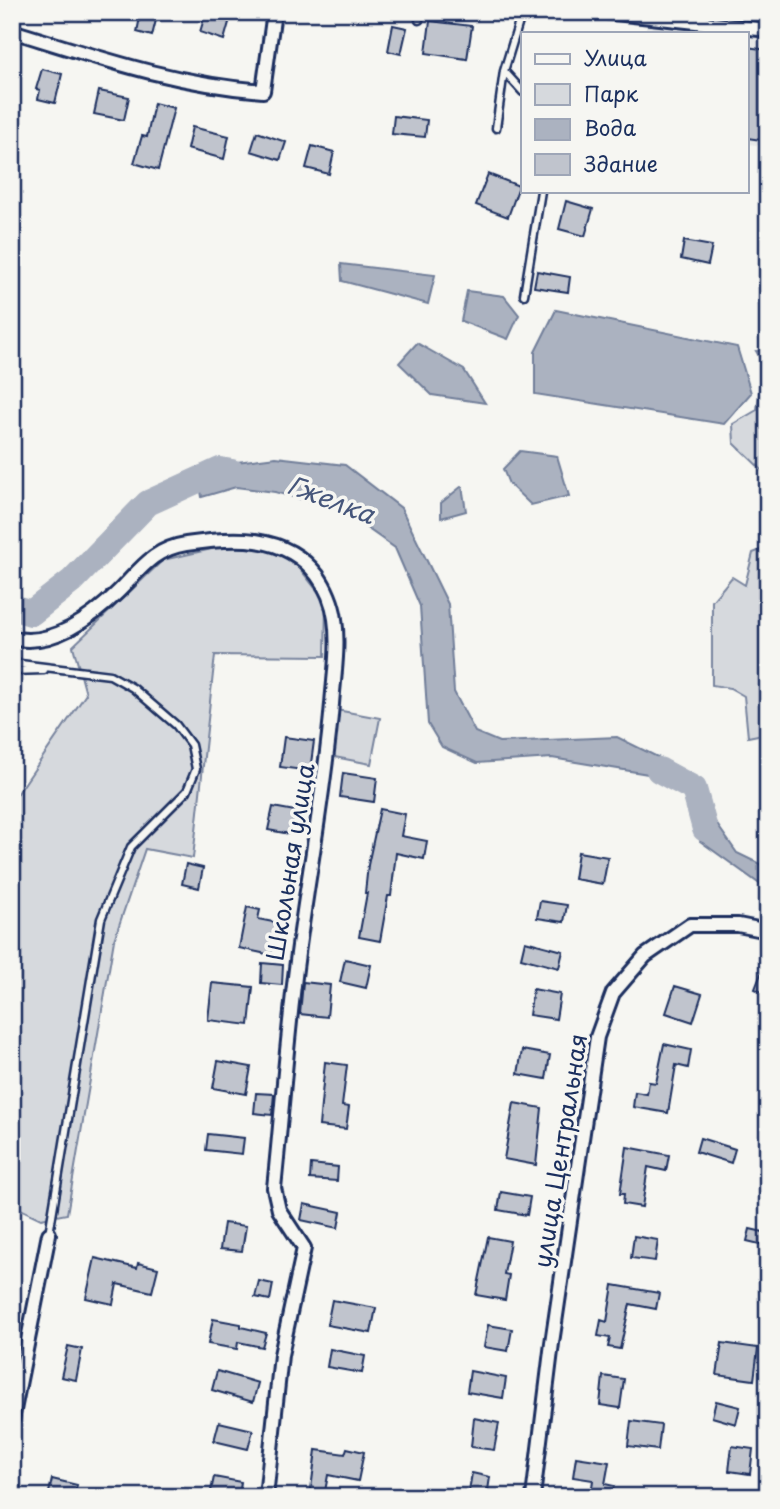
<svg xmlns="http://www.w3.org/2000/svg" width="780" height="1509" viewBox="0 0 780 1509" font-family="'Playpen Sans',sans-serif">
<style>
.built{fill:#e6e7e7}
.green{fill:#d6d9dd;stroke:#78849e;stroke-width:2}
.water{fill:#abb2c0;stroke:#717e99;stroke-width:2}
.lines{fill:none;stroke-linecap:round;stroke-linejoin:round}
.river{stroke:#abb2c0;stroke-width:26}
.building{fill:#c0c4cd;stroke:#1b2f5e;stroke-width:2}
.lane-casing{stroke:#1b2f5e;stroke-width:11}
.street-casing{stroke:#1b2f5e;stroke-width:18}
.lane{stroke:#f6f6f2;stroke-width:6}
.street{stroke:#f6f6f2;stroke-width:12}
.labels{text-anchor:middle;stroke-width:7;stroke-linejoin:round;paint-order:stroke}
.street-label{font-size:24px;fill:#1b2f5e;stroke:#f6f6f2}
.water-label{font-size:26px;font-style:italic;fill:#46567b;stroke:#f6f6f2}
</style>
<rect width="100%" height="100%" fill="#f6f6f2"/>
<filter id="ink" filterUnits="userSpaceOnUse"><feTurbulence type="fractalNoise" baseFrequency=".0143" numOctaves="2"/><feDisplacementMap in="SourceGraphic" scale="14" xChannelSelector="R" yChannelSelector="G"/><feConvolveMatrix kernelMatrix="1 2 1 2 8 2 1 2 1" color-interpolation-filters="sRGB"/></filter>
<g filter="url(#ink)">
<!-- built -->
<path class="built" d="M 647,21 L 768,35 L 768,146 L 747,144 L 747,33 L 645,33 Z"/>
<!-- green -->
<path class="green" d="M 756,351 L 768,351 L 768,476 L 734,443 L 733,424 L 757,410 L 763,363 Z
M 238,543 L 285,550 L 326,602 L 325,656 L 215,655 L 193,858 L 145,849 L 114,940 L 67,1214 L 41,1219 L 12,1205 L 12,802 L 86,694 L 73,646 L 163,560 Z
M 768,547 L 768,733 L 748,737 L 744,696 L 730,688 L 712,685 L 712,601 L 732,577 L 745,585 L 753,553 Z
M 331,709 L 380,718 L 371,764 L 324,755 Z"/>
<!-- water -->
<path class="water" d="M 341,264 L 435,275 L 428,304 L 342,281 Z
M 467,291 L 504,296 L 519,315 L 508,339 L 461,321 Z
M 556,310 L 737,347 L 751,393 L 724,424 L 535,394 L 535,352 Z
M 417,343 L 464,370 L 485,403 L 432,395 L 399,363 Z
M 520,451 L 557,456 L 569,496 L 531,505 L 509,484 L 503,469 Z
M 276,457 L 345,465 L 401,508 L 448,604 L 454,692 L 475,732 L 499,742 L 617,737 L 676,766 L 737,853 L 768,868 L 768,890 L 700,841 L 696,800 L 648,774 L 552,758 L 477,763 L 442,747 L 428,724 L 420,606 L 395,548 L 341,510 L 275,492 L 236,487 L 202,497 L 197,467 Z
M 462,486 L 466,511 L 441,518 L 441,503 Z"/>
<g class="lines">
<!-- river -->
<path class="river" d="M 12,607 L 31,613 L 72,581 L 148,503 L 220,470 L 232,472
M 659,770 L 694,789 L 705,829"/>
</g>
<!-- building -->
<path class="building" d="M 141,12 L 158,12 L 152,36 L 137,32 Z
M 206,12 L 232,12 L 224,40 L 200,32 Z
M 430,21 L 472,26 L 467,59 L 426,53 Z
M 393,25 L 407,28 L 401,54 L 388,51 Z
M 747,47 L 768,50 L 768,141 L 747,138 Z
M 42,69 L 62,74 L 55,103 L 38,99 L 40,90 L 36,89 Z
M 99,91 L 129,97 L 124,120 L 94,114 Z
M 154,103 L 174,108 L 158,170 L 134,163 L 142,136 L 147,137 Z
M 394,116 L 427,120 L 425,137 L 392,134 Z
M 192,127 L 229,136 L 224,159 L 187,149 Z
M 257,132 L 286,142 L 280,160 L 251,151 Z
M 312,146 L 334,152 L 329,174 L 306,168 Z
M 488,174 L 519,186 L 508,217 L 476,205 Z
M 566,201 L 593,209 L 585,236 L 559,229 Z
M 684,241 L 712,246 L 708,265 L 681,259 Z
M 537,271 L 570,277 L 568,292 L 534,287 Z
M 284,737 L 314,741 L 310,771 L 280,767 Z
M 343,773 L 377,778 L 374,802 L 340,797 Z
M 273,807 L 295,811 L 290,834 L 268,830 Z
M 380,809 L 405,814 L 401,836 L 427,841 L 424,859 L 396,853 L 391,896 L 388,896 L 380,941 L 359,937 L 367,893 L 365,893 L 368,865 Z
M 578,852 L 608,857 L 603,884 L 574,879 Z
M 186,864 L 203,868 L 199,888 L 182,884 Z
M 540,901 L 567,905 L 564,922 L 537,918 Z
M 247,907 L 260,910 L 258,919 L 278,923 L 271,955 L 239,948 Z
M 525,941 L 563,951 L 559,968 L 521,958 Z
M 767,958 L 768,958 L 768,995 L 755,989 Z
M 345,959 L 371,965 L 366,988 L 340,982 Z
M 262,963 L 283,965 L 282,985 L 261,983 Z
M 303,982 L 330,985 L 327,1017 L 300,1014 Z
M 212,983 L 253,987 L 249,1025 L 208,1020 Z
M 675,986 L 702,994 L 693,1022 L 666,1013 Z
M 533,989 L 560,994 L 556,1019 L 529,1015 Z
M 664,1044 L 691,1050 L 688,1068 L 676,1065 L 668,1113 L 633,1107 L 635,1092 L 647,1094 L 649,1082 L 656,1083 Z
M 522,1050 L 550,1055 L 546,1079 L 518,1074 Z
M 218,1061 L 251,1067 L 246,1094 L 213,1088 Z
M 325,1062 L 347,1065 L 342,1106 L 349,1107 L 346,1129 L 319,1126 Z
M 256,1093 L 274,1094 L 272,1115 L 254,1113 Z
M 514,1103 L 542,1108 L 536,1165 L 504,1159 Z
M 208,1134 L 244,1138 L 242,1154 L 206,1150 Z
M 700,1138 L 735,1149 L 731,1163 L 696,1152 Z
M 627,1147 L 669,1155 L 666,1171 L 648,1167 L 642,1207 L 623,1204 L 624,1194 L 620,1194 Z
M 311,1164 L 338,1167 L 337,1181 L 310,1179 Z
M 501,1192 L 530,1197 L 527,1215 L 498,1210 Z
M 304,1204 L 341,1212 L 338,1228 L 301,1220 Z
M 224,1223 L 246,1226 L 242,1251 L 220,1249 Z
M 750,1229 L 768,1233 L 768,1246 L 747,1241 Z
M 634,1236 L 658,1240 L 655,1261 L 631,1258 Z
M 488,1237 L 510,1241 L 504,1274 L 509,1275 L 505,1300 L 476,1295 Z
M 95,1258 L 137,1268 L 138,1263 L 158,1268 L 152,1292 L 117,1284 L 113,1304 L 86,1298 Z
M 259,1281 L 273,1284 L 270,1300 L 255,1297 Z
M 613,1285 L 659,1293 L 656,1309 L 630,1304 L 620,1349 L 608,1347 L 610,1338 L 598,1336 L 601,1320 L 607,1322 Z
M 332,1300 L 376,1308 L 371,1333 L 327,1325 Z
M 213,1319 L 241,1324 L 241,1327 L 266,1333 L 262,1347 L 238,1342 L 237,1349 L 208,1344 Z
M 488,1325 L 512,1329 L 508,1351 L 484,1347 Z
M 722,1343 L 758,1348 L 754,1380 L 717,1375 Z
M 68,1346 L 82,1349 L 76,1380 L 61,1377 Z
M 330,1349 L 365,1356 L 362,1373 L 327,1367 Z
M 217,1371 L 258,1383 L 253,1402 L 212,1390 Z
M 470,1371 L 506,1378 L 503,1398 L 467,1392 Z
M 603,1376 L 624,1379 L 620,1408 L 600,1405 Z
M 716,1401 L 740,1407 L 736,1424 L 712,1417 Z
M 474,1418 L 499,1423 L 494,1450 L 471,1447 Z
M 631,1421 L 661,1425 L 658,1450 L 628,1446 Z
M 219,1422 L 253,1430 L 248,1449 L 214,1441 Z
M 732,1446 L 753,1449 L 750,1474 L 729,1471 Z
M 347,1448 L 364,1452 L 358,1481 L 328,1475 L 324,1497 L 310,1497 L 316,1450 L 345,1454 Z
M 576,1457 L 609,1462 L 605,1484 L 614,1486 L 612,1497 L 591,1495 L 593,1480 L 573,1477 Z
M 472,1473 L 490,1477 L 487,1497 L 468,1497 Z
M 214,1477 L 241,1482 L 239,1496 L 211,1491 Z
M 52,1479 L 77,1485 L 74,1497 L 48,1497 Z"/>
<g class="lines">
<!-- lane casing -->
<g class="lane-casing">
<path id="lane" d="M 419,20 L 420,12
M 504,71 L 523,92
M 496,128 L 504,71 L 522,12
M 524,295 L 541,191
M 12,663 L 110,675 L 133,688 L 176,725 L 191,745 L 196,769 L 187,791 L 131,847 L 101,919 L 49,1234
M 12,671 L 44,670"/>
</g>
<!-- street casing -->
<g class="street-casing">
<path id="street" d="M 606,12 L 768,30
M 12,31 C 97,57 173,84 263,91 L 274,12
M 12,638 C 51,648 92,618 119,591 C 140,570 153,549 186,544 C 232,537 285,533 317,575 C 326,587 333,604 335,619 C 339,646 334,677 332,704 C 325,790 308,875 297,961 C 287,1036 282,1112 274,1188 L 279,1210 L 304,1248 L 281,1355 L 266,1497
M 12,1420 L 49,1234
M 533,1497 L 552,1343 L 597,1037 L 613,993 L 645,956 L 690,925 L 738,925 L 768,931"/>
</g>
<!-- lane -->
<use href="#lane" class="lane"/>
<!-- street -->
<use href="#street" class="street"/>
</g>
</g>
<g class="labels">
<!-- street labels -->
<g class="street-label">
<text transform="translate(291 862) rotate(-81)" y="8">Школьная улица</text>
<text transform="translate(561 1151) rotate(-81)" y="8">улица Центральная</text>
</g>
<!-- water labels -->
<g class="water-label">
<text transform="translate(331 500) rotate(21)" y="9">Гжелка</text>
</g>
</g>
<!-- margin -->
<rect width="780" height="1509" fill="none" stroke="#f6f6f2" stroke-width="42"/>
<rect x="21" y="21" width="738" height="1467" fill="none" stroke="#1b2f5e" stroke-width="2.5" filter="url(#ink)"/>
<!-- legend -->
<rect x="521" y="32" width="228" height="161" fill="#f6f6f2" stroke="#9ea6b7" stroke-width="2"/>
<rect x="535" y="54" width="35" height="10" fill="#f6f6f2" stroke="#9ea6b7" stroke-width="2"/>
<text x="584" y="66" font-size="21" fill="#1b2f5e">Улица</text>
<rect x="535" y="84" width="35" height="21" fill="#d6d9dd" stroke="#9ea6b7" stroke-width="2"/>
<text x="584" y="102" font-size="21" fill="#1b2f5e">Парк</text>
<rect x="535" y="119" width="35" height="21" fill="#abb2c0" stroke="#9ea6b7" stroke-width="2"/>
<text x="584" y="136" font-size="21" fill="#1b2f5e">Вода</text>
<rect x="535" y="154" width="35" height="21" fill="#c0c4cd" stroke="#9ea6b7" stroke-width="2"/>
<text x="584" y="172" font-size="21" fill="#1b2f5e">Здание</text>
</svg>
